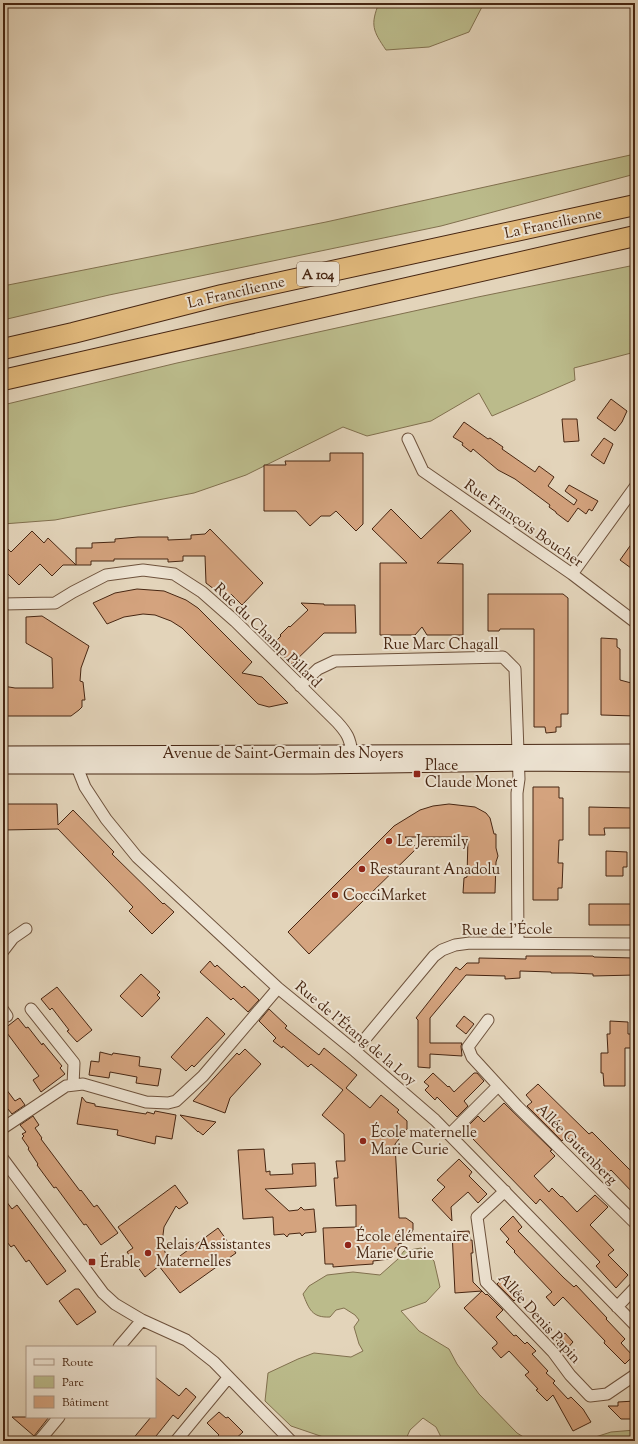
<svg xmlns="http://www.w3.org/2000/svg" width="638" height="1444" viewBox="0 0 638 1444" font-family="'Sorts Mill Goudy',serif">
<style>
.green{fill:#bbbb8b;stroke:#81704e}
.building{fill:#d4a37e;stroke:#472612}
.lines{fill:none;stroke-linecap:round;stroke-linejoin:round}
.minor-casing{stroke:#6e523c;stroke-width:13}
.secondary-casing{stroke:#472612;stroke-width:17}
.motorway-casing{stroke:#472612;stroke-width:22}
.minor{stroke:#ede3d2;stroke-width:11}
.secondary{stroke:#ede3d2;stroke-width:15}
.motorway{stroke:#e2ba7d;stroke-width:20}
.poi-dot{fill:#8f2418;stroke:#ede3d2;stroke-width:1.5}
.labels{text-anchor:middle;stroke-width:4;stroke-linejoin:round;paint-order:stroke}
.shield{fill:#ede3d2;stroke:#795f4c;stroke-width:1}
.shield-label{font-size:14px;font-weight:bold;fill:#472612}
.street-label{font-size:15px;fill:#472612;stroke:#ede3d2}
.poi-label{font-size:15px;fill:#472612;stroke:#ede3d2;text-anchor:start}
</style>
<rect width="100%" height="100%" fill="#e3d4ba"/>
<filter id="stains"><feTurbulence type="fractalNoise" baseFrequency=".005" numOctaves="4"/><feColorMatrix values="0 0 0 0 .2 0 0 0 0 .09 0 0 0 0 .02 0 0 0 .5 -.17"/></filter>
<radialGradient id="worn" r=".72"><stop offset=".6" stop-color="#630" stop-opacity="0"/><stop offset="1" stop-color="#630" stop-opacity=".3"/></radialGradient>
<!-- green -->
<path class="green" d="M 379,3 L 484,3 L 469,32 L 429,47 L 386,50 C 373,31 370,25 379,3 Z
M 635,154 L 635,174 L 441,226 L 109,295 L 3,320 L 3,286 L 326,222 Z
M 635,265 L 635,352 L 574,368 L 575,380 L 492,416 L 479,393 L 431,421 L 367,436 L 343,427 L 246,475 L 194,493 L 55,520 L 3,524 L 3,405 L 177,363 L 478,297 Z
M 421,1248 L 434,1261 L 440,1287 L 426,1302 L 401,1311 L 419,1331 L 449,1349 L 457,1364 L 479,1394 L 517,1433 L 530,1441 L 443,1441 L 436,1427 L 423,1418 L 410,1430 L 405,1441 L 335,1441 L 291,1426 L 265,1401 L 268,1373 L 298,1359 L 314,1353 L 351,1357 L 363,1351 L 359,1344 L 354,1327 L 359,1320 L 355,1315 L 344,1308 L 336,1310 L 330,1317 C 312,1318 309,1309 303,1294 L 309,1286 L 327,1275 L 353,1272 L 380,1275 L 398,1259 L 404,1251 Z
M 635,1430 L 635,1441 L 583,1441 L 611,1432 Z"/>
<!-- building -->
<path class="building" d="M 611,399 L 627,411 L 622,422 L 615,431 L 597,418 Z
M 562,419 L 577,419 L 579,441 L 564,442 Z
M 464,422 L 488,439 L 490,438 L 503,447 L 502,449 L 535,472 L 539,466 L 554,477 L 548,486 L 574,505 L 577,500 L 565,491 L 569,485 L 598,501 L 592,511 L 589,509 L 586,514 L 578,508 L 568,522 L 556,513 L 556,512 L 549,507 L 550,505 L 515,479 L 498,470 L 473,449 L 471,452 L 462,445 L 463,443 L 453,437 Z
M 604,438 L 613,444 L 604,464 L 591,455 Z
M 330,453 L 363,453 L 363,524 L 356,531 L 336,511 L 330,516 L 321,516 L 310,526 L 296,511 L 264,511 L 264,465 L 286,465 L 285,461 L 330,461 Z
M 391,509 L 421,539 L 451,510 L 471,531 L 437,563 L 463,564 L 463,635 L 427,635 L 422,627 L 415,635 L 380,635 L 380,563 L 407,563 L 372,529 Z
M 210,529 L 263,583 L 242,605 L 231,594 L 227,599 L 206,583 L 205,556 L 183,556 L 183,561 L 168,562 L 168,559 L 114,559 L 114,561 L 91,561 L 91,565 L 76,565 L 76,548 L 92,548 L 92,543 L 115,542 L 115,539 L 138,537 L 168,537 L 168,540 L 191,539 L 191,535 L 205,534 Z
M 32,531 L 44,543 L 48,538 L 76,565 L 63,565 L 52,576 L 40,564 L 19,585 L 3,569 L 3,544 L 11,552 Z
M 635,539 L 635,571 L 620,560 Z
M 137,589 L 164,591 L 186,600 L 198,608 L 252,662 L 242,673 L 262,677 L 288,703 L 269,707 L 258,704 L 182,628 L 171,621 L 155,615 L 143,614 L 124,617 L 107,624 L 93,603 L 115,593 Z
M 488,594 L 563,594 L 568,598 L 568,714 L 561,714 L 561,727 L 556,727 L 556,732 L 546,733 L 545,727 L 534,727 L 534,629 L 500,629 L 499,631 L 488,631 Z
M 301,603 L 324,604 L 324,605 L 355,605 L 356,633 L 324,633 L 292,664 L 272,645 L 281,636 L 280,635 L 289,626 L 290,627 L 308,610 Z
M 42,616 L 89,646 L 81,668 L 80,681 L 83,682 L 85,700 L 82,700 L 82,707 L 79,710 L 71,716 L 3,716 L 3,686 L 15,688 L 53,688 L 52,658 L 26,643 L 26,617 Z
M 601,638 L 617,639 L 617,647 L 620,649 L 620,680 L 635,684 L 635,716 L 601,715 Z
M 533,787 L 559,787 L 559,798 L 563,798 L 563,840 L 559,840 L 558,863 L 563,863 L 562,888 L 558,888 L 558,900 L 533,900 Z
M 3,804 L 57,804 L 58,825 L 73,810 L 114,852 L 112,854 L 163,904 L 164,903 L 174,912 L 152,934 L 129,911 L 133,907 L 58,829 L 3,830 Z
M 449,804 L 475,807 L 486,813 L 490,818 L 494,834 L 496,834 L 496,848 L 498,856 L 496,862 L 495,893 L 463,893 L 464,878 L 467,877 L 468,837 L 405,837 L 417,848 L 309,954 L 288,932 L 394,826 L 420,810 L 433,806 Z
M 589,807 L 634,808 L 635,828 L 604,828 L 605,835 L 589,835 Z
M 606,851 L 627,852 L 627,867 L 623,867 L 623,876 L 606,876 Z
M 589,904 L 635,904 L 634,925 L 589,925 Z
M 526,956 L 593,956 L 594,957 L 634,958 L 635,975 L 593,976 L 593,974 L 572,973 L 551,973 L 551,972 L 520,971 L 520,978 L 505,979 L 505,976 L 466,975 L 430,1018 L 430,1043 L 462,1043 L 461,1046 L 462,1056 L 430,1054 L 430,1068 L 418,1067 L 418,1020 L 416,1018 L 456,967 L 460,970 L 467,963 L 479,963 L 479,958 L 526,959 Z
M 210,961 L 215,967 L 217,965 L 242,988 L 244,986 L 259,1000 L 248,1012 L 233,998 L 231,1000 L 200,972 Z
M 141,974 L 160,992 L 157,995 L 160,998 L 142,1017 L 120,996 Z
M 57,987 L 92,1030 L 77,1042 L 67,1031 L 69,1030 L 52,1008 L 50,1010 L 41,999 Z
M 269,1009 L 287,1026 L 285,1028 L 319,1055 L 324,1048 L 357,1075 L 346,1088 L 370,1108 L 381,1095 L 399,1110 L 397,1112 L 407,1121 L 407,1129 L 395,1144 L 399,1218 L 406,1218 L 413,1223 L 413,1230 L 408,1237 L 402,1237 L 402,1243 L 398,1244 L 399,1247 L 395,1248 L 395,1251 L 391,1252 L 392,1255 L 388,1256 L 389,1259 L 373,1261 L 373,1264 L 358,1265 L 333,1267 L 333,1264 L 325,1264 L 323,1228 L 356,1227 L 356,1205 L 336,1206 L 334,1178 L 338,1178 L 336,1161 L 345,1161 L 344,1134 L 322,1115 L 343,1090 L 311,1064 L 308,1067 L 283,1046 L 282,1048 L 273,1041 L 276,1038 L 259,1021 Z
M 464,1016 L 474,1024 L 466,1034 L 456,1026 Z
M 207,1017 L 225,1034 L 194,1067 L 192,1065 L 186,1071 L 171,1057 Z
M 18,1018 L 26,1028 L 28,1027 L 42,1045 L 43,1043 L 62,1066 L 60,1068 L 65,1074 L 41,1092 L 33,1080 L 39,1076 L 4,1029 Z
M 610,1021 L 628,1022 L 628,1034 L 631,1034 L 631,1048 L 625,1048 L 625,1086 L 604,1086 L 603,1073 L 601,1073 L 601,1053 L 608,1053 L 607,1034 L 610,1034 Z
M 245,1049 L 261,1064 L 230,1098 L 225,1113 L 193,1101 L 237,1053 L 239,1055 Z
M 100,1052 L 112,1055 L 113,1053 L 140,1057 L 139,1066 L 161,1069 L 158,1086 L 136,1083 L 137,1077 L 110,1072 L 109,1078 L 89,1075 L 91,1061 L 99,1062 Z
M 433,1073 L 448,1087 L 449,1086 L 454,1092 L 474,1073 L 477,1073 L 484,1081 L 464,1101 L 468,1106 L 457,1117 L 437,1097 L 435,1100 L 425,1090 L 429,1086 L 424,1082 Z
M 538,1084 L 589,1134 L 592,1132 L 635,1175 L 635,1195 L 611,1170 L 608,1173 L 579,1144 L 576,1146 L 566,1136 L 562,1141 L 527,1106 L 532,1102 L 526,1095 Z
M 3,1085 L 15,1101 L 20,1098 L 25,1105 L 12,1114 L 3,1103 Z
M 82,1097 L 86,1102 L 95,1104 L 95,1106 L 146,1114 L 147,1112 L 154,1114 L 155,1111 L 176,1115 L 172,1139 L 156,1136 L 155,1144 L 117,1135 L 118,1130 L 77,1124 Z
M 504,1103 L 552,1150 L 550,1151 L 555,1156 L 534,1176 L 549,1192 L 552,1188 L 561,1197 L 562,1196 L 577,1212 L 595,1195 L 608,1207 L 590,1225 L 614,1250 L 608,1255 L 628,1275 L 616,1288 L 596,1266 L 600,1262 L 540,1199 L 536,1204 L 473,1139 L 476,1137 L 467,1127 L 478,1116 L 484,1122 Z
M 180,1115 L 216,1122 L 203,1135 L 198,1131 L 198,1132 Z
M 33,1116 L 39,1125 L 35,1128 L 42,1138 L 41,1139 L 80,1191 L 81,1190 L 94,1207 L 97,1205 L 118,1233 L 101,1245 L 86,1224 L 84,1225 L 56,1187 L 54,1188 L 37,1165 L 38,1164 L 28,1149 L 29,1148 L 22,1138 L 24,1136 L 22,1134 L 26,1132 L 20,1125 Z
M 264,1149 L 266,1172 L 270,1171 L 270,1175 L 293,1174 L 292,1164 L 315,1163 L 316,1186 L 265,1189 L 289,1211 L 298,1210 L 301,1207 L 304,1210 L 314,1209 L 316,1232 L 305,1233 L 302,1236 L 300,1233 L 289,1234 L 287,1237 L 284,1234 L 274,1235 L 273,1217 L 243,1219 L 238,1150 Z
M 459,1159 L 472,1172 L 469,1176 L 487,1194 L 478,1203 L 468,1192 L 451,1207 L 452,1221 L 432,1200 L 445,1187 L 437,1180 Z
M 175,1185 L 188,1203 L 179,1209 L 176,1206 L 164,1227 L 162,1243 L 169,1264 L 218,1228 L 236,1253 L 180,1293 L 159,1266 L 145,1277 L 127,1252 L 133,1248 L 118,1227 Z
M 3,1197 L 12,1209 L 17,1205 L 66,1271 L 47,1285 L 29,1260 L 26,1262 L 14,1245 L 11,1247 L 3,1237 Z
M 513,1216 L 522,1227 L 518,1231 L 564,1278 L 574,1287 L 576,1285 L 607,1318 L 606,1319 L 625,1339 L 621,1343 L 633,1356 L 625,1364 L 604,1343 L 605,1341 L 563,1297 L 554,1306 L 546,1297 L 552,1292 L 514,1252 L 515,1251 L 506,1242 L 509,1239 L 500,1229 Z
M 469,1231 L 470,1240 L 472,1240 L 473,1253 L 471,1253 L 473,1282 L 486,1295 L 487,1294 L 503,1310 L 496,1317 L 514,1336 L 516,1335 L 525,1344 L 527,1342 L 536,1351 L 532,1354 L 548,1371 L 546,1373 L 555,1381 L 553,1383 L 568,1399 L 571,1397 L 583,1409 L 591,1422 L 573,1431 L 553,1395 L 547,1401 L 536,1390 L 538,1389 L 525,1375 L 529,1372 L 509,1351 L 501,1358 L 492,1348 L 497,1344 L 497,1342 L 464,1308 L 482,1291 L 455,1293 L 452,1232 Z
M 505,1276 L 522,1293 L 514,1301 L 497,1284 Z
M 75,1289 L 79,1289 L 96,1312 L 77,1325 L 59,1301 Z
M 565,1333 L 573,1342 L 565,1351 L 556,1341 Z
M 155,1377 L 179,1396 L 186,1388 L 196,1397 L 178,1419 L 173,1415 L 152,1441 L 131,1441 L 151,1417 L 155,1417 Z
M 635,1401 L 635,1419 L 621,1419 L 608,1406 L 618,1406 L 618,1402 Z
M 219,1412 L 226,1418 L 228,1417 L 243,1432 L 233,1441 L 213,1441 L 219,1435 L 207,1423 Z
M 12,1417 L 49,1417 L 34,1436 Z"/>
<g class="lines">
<!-- minor casing -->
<g class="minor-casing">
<path id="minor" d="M 408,439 L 423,471 L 572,574 L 635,622
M 572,574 L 635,487
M 3,604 L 55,603 L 73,592 L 106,575 L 143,570 L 174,574 L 202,592 L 235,621 L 337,722 C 347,733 350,738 352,753
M 300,686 L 318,669 L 335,661 L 503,657 L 515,669 L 519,779 L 517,793 L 518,943
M 78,759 L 79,772 L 85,787 L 106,819 L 137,857 L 278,988 L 355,1051 L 435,1120 L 635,1325
M 3,951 L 13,938 L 26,929
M 31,1009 L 74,1063 L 73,1085
M 3,1010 L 7,1016
M 488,1020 L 468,1047 L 472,1057 L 517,1106 L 635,1223
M 355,1051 L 434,956 L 442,950 L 455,945 L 470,943 L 635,944
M 3,1128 L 66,1086 L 83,1084 L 146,1102 L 168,1103 L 176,1101 L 203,1076 L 278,988
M 450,1134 L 498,1086
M 3,1159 L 103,1293 L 115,1304 L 142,1320 L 186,1340 L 214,1362 L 291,1441
M 505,1191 L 477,1217 L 486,1282 L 553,1352 L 570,1375 L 590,1396 L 607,1394 L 635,1375
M 617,1307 L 635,1288
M 119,1347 L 142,1320
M 39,1441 L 59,1417
M 176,1441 L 228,1378"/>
</g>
<!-- secondary casing -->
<g class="secondary-casing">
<path id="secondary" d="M 3,754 L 635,752
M 3,766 L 315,766 L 519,763 L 635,764"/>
</g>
<!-- motorway casing -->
<g class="motorway-casing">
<path id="motorway" d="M 3,349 L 73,333 L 222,295 L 635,205
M 3,380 L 635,236"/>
</g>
<!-- minor -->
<use href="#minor" class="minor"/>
<!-- secondary -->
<use href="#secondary" class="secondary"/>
<!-- motorway -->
<use href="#motorway" class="motorway"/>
</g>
<!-- markers -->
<g class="poi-dot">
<rect x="413" y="770" width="8" height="8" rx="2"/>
<circle cx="389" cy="841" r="4"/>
<circle cx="362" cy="869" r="4"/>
<circle cx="335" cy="895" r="4"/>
<circle cx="363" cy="1141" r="4"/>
<circle cx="348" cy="1245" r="4"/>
<circle cx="148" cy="1253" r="4"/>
<rect x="88" y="1258" width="8" height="8" rx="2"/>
</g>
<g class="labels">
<!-- shield labels -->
<rect class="shield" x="297" y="262" width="42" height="24" rx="3"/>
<g class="shield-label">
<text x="318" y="279">A 104</text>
</g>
<!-- street labels -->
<g class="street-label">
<text transform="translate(553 223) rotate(-12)" y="5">La Francilienne</text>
<text transform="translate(236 292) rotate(-13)" y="5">La Francilienne</text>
<text transform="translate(524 523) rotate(35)" y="5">Rue François Boucher</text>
<text transform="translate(268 635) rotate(44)" y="5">Rue du Champ Pillard</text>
<text x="441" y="649">Rue Marc Chagall</text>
<text x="283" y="758">Avenue de Saint-Germain des Noyers</text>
<text transform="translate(507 929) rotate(-1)" y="5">Rue de l'École</text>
<text transform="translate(356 1033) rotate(40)" y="5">Rue de l'Étang de la Loy</text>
<text transform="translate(577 1144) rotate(45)" y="5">Allée Gutenberg</text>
<text transform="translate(540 1318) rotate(48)" y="5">Allée Denis Papin</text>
</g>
<!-- poi labels -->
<g class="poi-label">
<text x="425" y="770">Place<tspan x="425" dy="17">Claude Monet</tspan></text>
<text x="397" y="846">Le Jeremily</text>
<text x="370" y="874">Restaurant Anadolu</text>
<text x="343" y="900">CocciMarket</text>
<text x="371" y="1137">École maternelle<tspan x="371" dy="17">Marie Curie</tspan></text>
<text x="356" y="1241">École élémentaire<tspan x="356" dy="17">Marie Curie</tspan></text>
<text x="156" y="1249">Relais Assistantes<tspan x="156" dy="17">Maternelles</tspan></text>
<text x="100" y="1267">Érable</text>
</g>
</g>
<!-- margin -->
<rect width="638" height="1444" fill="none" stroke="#e3d4ba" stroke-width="16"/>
<rect x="4" y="4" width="630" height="1436" fill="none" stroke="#472612" stroke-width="2"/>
<rect x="8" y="8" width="622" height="1428" fill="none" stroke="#472612"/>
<!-- legend -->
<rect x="26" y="1346" width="130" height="72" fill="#ede3d2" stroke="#ab9785"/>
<rect x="34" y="1359" width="20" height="6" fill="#ede3d2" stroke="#ab9785"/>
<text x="62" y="1366" font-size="12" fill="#472612">Route</text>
<rect x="34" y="1376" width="20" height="12" fill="#bbbb8b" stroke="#ab9785"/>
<text x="62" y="1386" font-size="12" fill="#472612">Parc</text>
<rect x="34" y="1396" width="20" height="12" fill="#d4a37e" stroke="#ab9785"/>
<text x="62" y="1406" font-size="12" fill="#472612">Bâtiment</text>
<rect width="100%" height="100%" filter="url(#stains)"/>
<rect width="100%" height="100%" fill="url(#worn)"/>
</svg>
